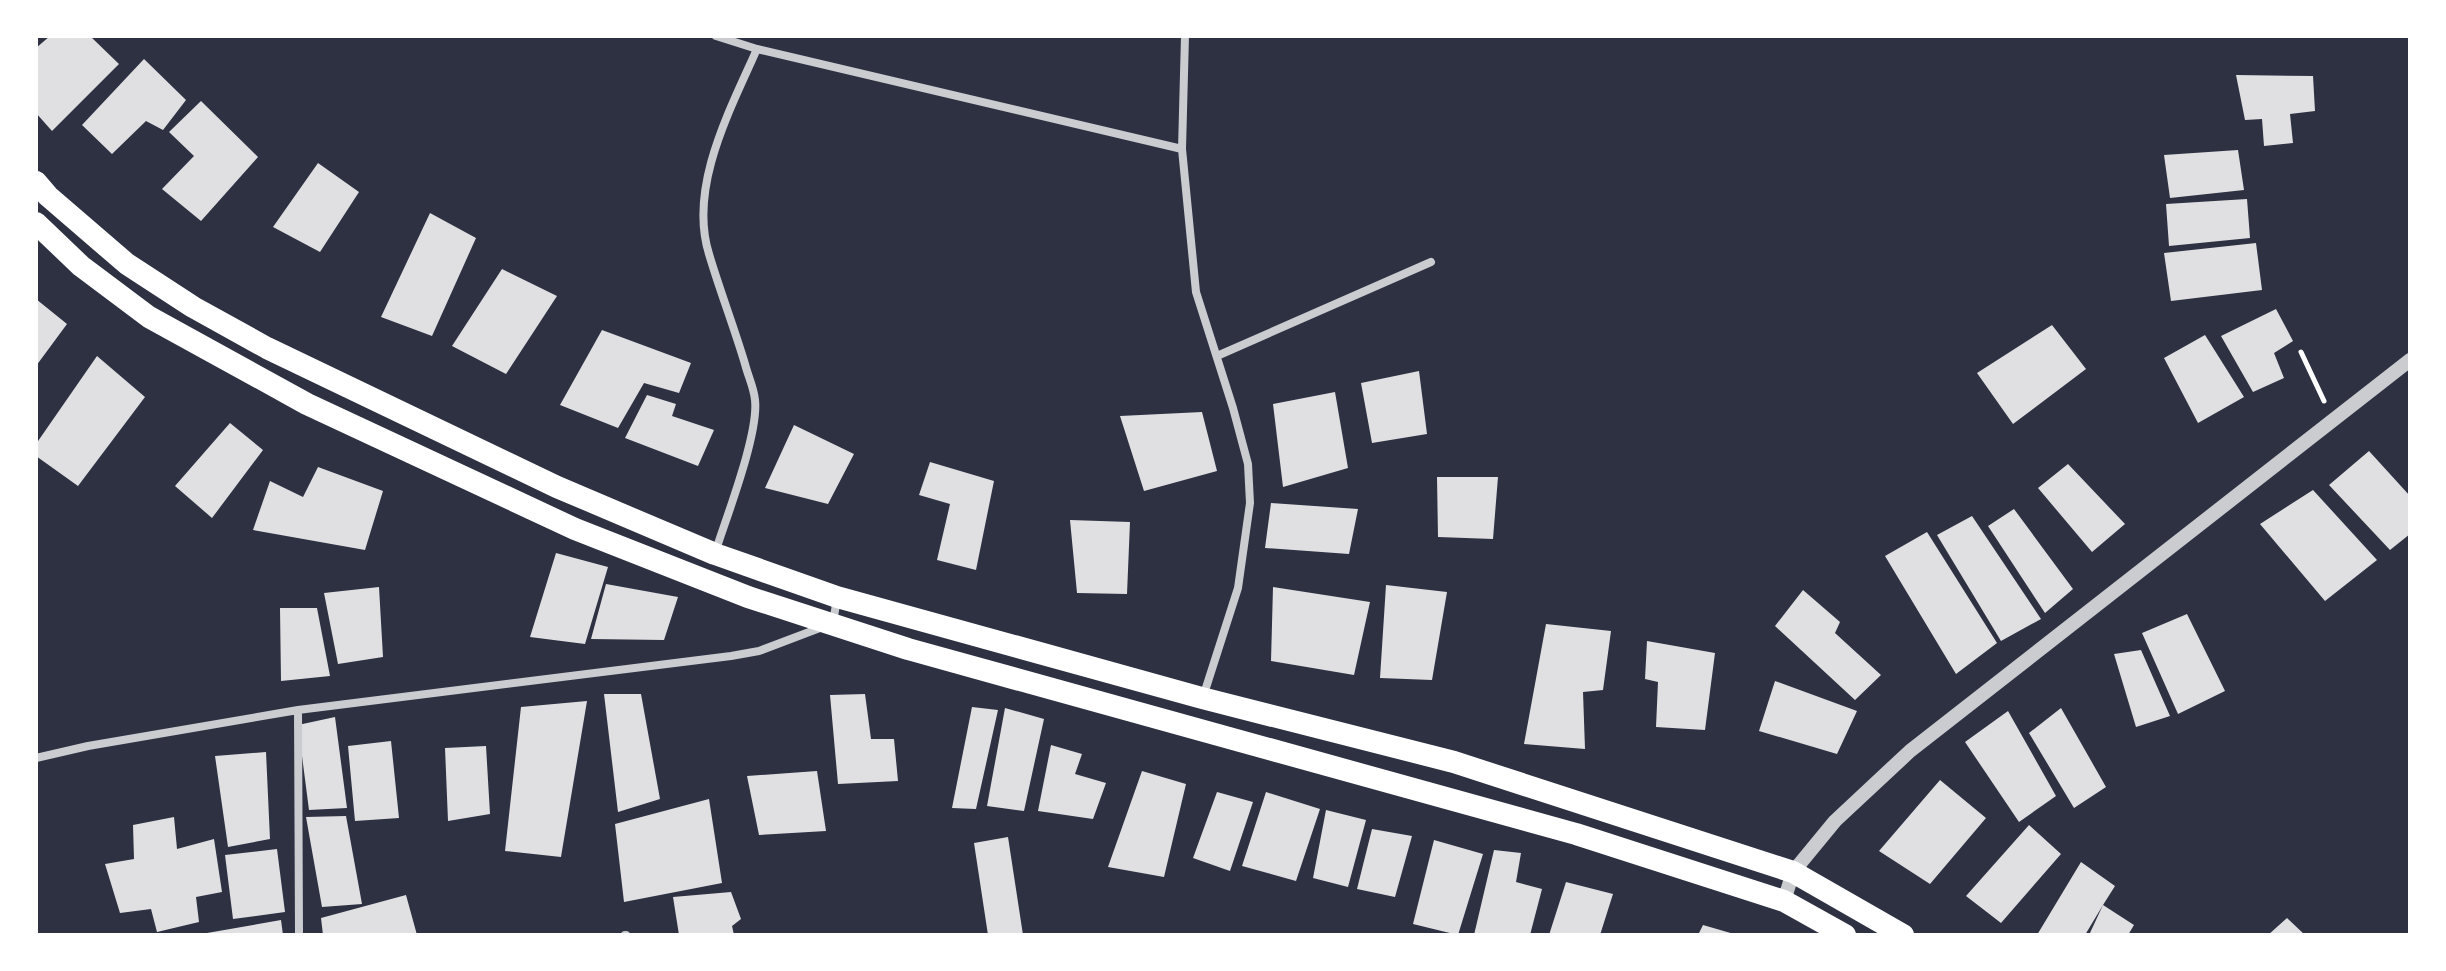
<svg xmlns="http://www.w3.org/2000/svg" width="2446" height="971" viewBox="0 0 2446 971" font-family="'Zilla Slab',serif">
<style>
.building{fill:#e0e0e3}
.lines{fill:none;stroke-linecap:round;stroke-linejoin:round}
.path{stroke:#fff;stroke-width:5}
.minor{stroke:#caccd0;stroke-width:8}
.tertiary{stroke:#caccd0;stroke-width:14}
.trunk{stroke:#fff;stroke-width:22}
</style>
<rect width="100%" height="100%" fill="#2d3142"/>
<!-- building -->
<path class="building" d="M 50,36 L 90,36 L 119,64 L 52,131 L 36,113 L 36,48 Z
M 144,59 L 186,100 L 163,130 L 146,121 L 112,154 L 82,125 Z
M 2236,75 L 2313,76 L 2315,111 L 2290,114 L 2293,143 L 2264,146 L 2262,119 L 2245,120 Z
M 201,101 L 258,157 L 201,221 L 162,189 L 194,156 L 169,132 Z
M 2238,150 L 2244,190 L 2170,198 L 2164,155 Z
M 318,163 L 359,192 L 320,252 L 273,227 Z
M 2247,199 L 2250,238 L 2169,246 L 2166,204 Z
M 430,213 L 476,238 L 432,336 L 381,317 Z
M 2256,243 L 2262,290 L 2171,301 L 2164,253 Z
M 502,269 L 557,296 L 506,374 L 452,346 Z
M 36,299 L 67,324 L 36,366 Z
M 2276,309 L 2293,341 L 2274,353 L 2284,378 L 2253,392 L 2221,336 Z
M 2052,325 L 2086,369 L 2013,424 L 1977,373 Z
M 602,330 L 691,363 L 679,393 L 644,383 L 618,428 L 560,405 Z
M 2205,335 L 2244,397 L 2198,423 L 2164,358 Z
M 97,356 L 145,397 L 78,486 L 36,456 L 36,444 Z
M 1419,371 L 1427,434 L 1372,443 L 1361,383 Z
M 1335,392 L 1348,468 L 1283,487 L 1273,404 Z
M 647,395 L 676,404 L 672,416 L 714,430 L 698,466 L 625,438 Z
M 1202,412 L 1217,471 L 1144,491 L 1120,416 Z
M 230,423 L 263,450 L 212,518 L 175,486 Z
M 794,425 L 854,454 L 828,504 L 765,488 Z
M 2369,451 L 2410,496 L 2410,534 L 2390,550 L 2329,485 Z
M 930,462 L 994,481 L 976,570 L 937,560 L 950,504 L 919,495 Z
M 2068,464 L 2125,524 L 2092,552 L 2038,488 Z
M 318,467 L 383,491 L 365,550 L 253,530 L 270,481 L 303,497 Z
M 1437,477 L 1498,477 L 1493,539 L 1438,537 Z
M 2313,490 L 2377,560 L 2325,601 L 2260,524 Z
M 1271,503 L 1358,509 L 1349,554 L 1265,548 Z
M 2014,509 L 2073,589 L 2045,613 L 1988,526 Z
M 1972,516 L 2041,619 L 2001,641 L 1937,535 Z
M 1070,520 L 1130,522 L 1127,594 L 1077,593 Z
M 1927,532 L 1997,643 L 1956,674 L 1885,556 Z
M 556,553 L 608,567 L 585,644 L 530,637 Z
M 606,584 L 678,597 L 664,640 L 591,639 Z
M 1386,585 L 1447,592 L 1432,680 L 1380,678 Z
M 379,587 L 383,657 L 338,664 L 324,593 Z
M 1273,587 L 1370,602 L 1354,675 L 1271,661 Z
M 1803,590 L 1840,622 L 1835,633 L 1881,675 L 1855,700 L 1775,626 Z
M 280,608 L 317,608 L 330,676 L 281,681 Z
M 2187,614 L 2225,691 L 2178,714 L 2142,633 Z
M 1546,624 L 1611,631 L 1603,690 L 1583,692 L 1585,749 L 1524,744 Z
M 1647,641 L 1715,653 L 1705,730 L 1656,727 L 1658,682 L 1645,679 Z
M 2141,650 L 2170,716 L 2136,727 L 2114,654 Z
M 1775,681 L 1857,711 L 1837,754 L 1759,731 Z
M 604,694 L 641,694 L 660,799 L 618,812 Z
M 865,694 L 871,739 L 894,739 L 898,781 L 838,784 L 830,695 Z
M 587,701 L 561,857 L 505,851 L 521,707 Z
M 972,707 L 998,710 L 976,809 L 952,808 Z
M 1005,708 L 1044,719 L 1024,811 L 987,806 Z
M 2061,708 L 2106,787 L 2074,808 L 2029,733 Z
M 2008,711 L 2056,796 L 2019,822 L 1965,742 Z
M 335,717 L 347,808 L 309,810 L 298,725 Z
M 391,741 L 399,818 L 355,821 L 348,746 Z
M 1051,745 L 1082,754 L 1075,774 L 1106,783 L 1093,819 L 1038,811 Z
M 486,746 L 490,814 L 448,821 L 445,748 Z
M 266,752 L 270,839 L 228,847 L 215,756 Z
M 817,771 L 826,831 L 759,835 L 747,776 Z
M 1142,771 L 1186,784 L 1164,877 L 1108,867 Z
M 1940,780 L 1986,818 L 1930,884 L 1879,851 Z
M 1217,792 L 1253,802 L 1230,871 L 1193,858 Z
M 1266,792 L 1320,809 L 1296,881 L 1242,866 Z
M 709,799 L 722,883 L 624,902 L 615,824 Z
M 1326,810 L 1366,820 L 1348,887 L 1313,878 Z
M 346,816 L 362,904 L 322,907 L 306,817 Z
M 174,817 L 177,849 L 214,839 L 222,892 L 196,897 L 199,922 L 157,932 L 151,909 L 120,913 L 105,864 L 134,859 L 133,825 Z
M 2029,825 L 2061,854 L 2001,923 L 1966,896 Z
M 1372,829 L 1412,836 L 1395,897 L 1357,889 Z
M 1008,837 L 1023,935 L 988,935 L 974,843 Z
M 1434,840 L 1483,854 L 1458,935 L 1413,924 Z
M 277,849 L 285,912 L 233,919 L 225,855 Z
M 1494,850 L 1521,853 L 1516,882 L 1542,889 L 1530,935 L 1474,935 Z
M 2081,862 L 2115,886 L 2103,905 L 2134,925 L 2128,935 L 2089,935 L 2103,905 L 2085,935 L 2037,935 Z
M 1566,882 L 1613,894 L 1600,935 L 1549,935 Z
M 731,892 L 741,919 L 732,926 L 734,935 L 679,935 L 673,897 Z
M 406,895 L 417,935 L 323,935 L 321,918 Z
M 2287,918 L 2305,935 L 2268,935 Z
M 281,920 L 283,935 L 207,935 L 207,933 Z
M 1703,925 L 1734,934 L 1734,935 L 1698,935 Z"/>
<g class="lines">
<!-- path -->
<path class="path" d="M 2301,352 L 2324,401"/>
<!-- minor -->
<path class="minor" d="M 716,36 L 757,49 L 1182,149
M 1185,36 L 1182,149 L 1196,292 L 1233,408 L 1248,464 L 1250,503 L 1238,588 L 1203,697
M 1217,356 L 1431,262
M 715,553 C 726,518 759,434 755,400 C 754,388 748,376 745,364 C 734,327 720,291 709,254 C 688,187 730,110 757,49
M 298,710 L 299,935
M 36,758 L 88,746 L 298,710 L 731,656 L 759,651 L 833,623 L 837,598
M 625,935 L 626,935"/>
<!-- tertiary -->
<path class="tertiary" d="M 1784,901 L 1793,872 L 1835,821 L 1910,751 L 2410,360"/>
<!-- trunk -->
<path class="trunk" d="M 36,182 L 48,196 L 127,264 L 193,307 L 267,348 L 557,487 L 715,554 L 837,597 L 1202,698 L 1454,762 L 1793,872 L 1903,935
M 36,223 L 81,266 L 149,317 L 307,404 L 575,529 L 748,597 L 908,649 L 1576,834 L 1784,901 L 1845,935"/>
</g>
<!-- border -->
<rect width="2446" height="971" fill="none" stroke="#ffffff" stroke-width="76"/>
</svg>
